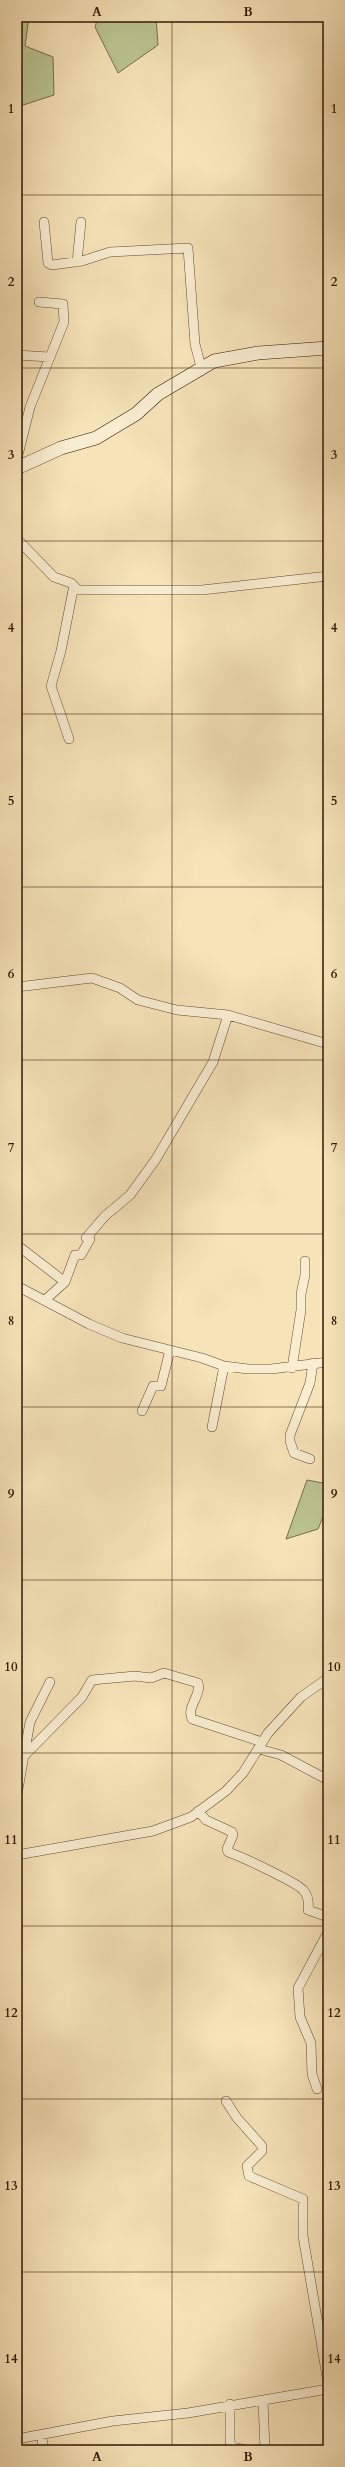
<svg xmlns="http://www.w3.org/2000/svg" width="345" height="2467" viewBox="0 0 345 2467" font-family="Cardo,serif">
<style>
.green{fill:#bac491;stroke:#766d4b}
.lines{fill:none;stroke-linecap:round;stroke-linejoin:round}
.street-casing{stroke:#624932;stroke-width:10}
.secondary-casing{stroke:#311605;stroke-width:14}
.street{stroke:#f9edd1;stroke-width:9}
.secondary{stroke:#f9edd1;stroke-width:13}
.grid{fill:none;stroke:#311605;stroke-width:1;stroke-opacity:0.55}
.neatline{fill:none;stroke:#311605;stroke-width:1.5}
.grid-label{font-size:13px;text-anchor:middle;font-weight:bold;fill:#311605}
</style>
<rect width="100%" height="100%" fill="#f6e3b8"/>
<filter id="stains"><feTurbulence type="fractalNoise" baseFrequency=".005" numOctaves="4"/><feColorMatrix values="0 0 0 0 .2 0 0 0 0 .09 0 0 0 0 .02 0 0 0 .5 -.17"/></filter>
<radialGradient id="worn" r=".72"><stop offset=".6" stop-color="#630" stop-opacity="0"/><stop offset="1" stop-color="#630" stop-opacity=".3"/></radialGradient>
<!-- green -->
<path class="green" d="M 17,17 L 29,17 L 25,46 L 53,57 L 54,95 L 17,107 Z
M 98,17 L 156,17 L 158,45 L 118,73 L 95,27 Z
M 307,1480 L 328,1484 L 328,1523 L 323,1517 L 318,1529 L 286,1539 Z"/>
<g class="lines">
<!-- street casing -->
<g class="street-casing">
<path id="street" d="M 44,222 L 48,263 L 52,265 L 82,261 L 110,252 L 188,248 L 195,344 L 201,367
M 77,262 L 81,222
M 17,355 L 49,357
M 17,459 L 30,407 L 64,322 L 63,304 L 39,302
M 17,539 L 54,577 L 71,583 L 78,590
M 69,739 L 51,686 L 61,651 L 73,590 L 202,590 L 328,576
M 17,987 L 92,978 L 120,988 L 138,1000 L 177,1010 L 228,1015 L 328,1044
M 17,1245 L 65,1282
M 17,1286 L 89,1324 L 122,1338 L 202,1358 L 224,1366 L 248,1369 L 271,1369 L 328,1362
M 45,1300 L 65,1282 L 75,1255 L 81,1255 L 90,1239 L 86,1238 L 105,1216 L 130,1195 L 156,1159 L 213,1062 L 228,1015
M 292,1368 L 301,1310 L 301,1294 L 305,1275 L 305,1261
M 142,1411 L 153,1386 L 161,1386 L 170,1350
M 212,1427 L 224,1366
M 310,1459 L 294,1453 L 290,1441 L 290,1435 L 310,1383 L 313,1363
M 259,1749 L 281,1755 L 328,1780
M 17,1756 L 24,1756 L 82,1697 L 92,1680 L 135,1676 L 151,1678 L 164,1673 L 198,1683 C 202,1695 186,1707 192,1719 L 262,1742
M 17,1795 L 30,1722 L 50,1682
M 198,1811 L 206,1820 L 232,1832 L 233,1835 L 227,1849 L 228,1852 C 240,1856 296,1882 303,1890 C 308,1895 309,1903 308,1910 L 328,1917
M 17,1855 L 153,1831 L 191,1817 L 226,1791 L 243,1773 L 268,1733 L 301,1697 L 328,1678
M 317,2089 L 312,2074 L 311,2043 L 300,2017 L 298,1988 L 328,1932
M 226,2101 L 237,2118 L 262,2146 L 262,2151 L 247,2166 L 249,2176 L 303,2199 L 303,2236 L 328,2383
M 263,2400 L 265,2450
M 230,2404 L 230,2442 L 232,2447 L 246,2450
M 42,2435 L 43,2450
M 17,2439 L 113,2421 L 188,2413 L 328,2389"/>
</g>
<!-- secondary casing -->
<g class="secondary-casing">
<path id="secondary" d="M 17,468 L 61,448 L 96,438 L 136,414 L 158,394 L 214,361 L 258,353 L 328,348"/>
</g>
<!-- street -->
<use href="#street" class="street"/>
<!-- secondary -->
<use href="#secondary" class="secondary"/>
</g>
<!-- grid -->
<path class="grid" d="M 172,17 L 172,2450M 17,195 L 328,195M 17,368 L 328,368M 17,541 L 328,541M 17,714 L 328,714M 17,887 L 328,887M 17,1060 L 328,1060M 17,1234 L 328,1234M 17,1407 L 328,1407M 17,1580 L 328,1580M 17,1753 L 328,1753M 17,1926 L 328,1926M 17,2099 L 328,2099M 17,2272 L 328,2272"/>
<!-- margin -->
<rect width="345" height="2467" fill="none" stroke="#f6e3b8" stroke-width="44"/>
<rect x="22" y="22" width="301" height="2423" class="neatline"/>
<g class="grid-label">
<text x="97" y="16">A</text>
<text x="248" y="16">B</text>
<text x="11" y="113">1</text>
<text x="334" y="113">1</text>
<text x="11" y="286">2</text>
<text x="334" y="286">2</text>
<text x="11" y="459">3</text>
<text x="334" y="459">3</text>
<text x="11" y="632">4</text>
<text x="334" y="632">4</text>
<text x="11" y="805">5</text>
<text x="334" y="805">5</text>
<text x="11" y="978">6</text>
<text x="334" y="978">6</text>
<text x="11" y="1152">7</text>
<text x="334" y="1152">7</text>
<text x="11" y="1325">8</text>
<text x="334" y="1325">8</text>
<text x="11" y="1498">9</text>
<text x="334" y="1498">9</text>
<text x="11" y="1671">10</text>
<text x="334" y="1671">10</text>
<text x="11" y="1844">11</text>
<text x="334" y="1844">11</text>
<text x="11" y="2017">12</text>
<text x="334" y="2017">12</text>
<text x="11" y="2190">13</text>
<text x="334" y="2190">13</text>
<text x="11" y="2363">14</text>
<text x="334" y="2363">14</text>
<text x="97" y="2461">A</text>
<text x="248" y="2461">B</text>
</g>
<rect width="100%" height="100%" filter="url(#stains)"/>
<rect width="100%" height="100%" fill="url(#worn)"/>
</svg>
